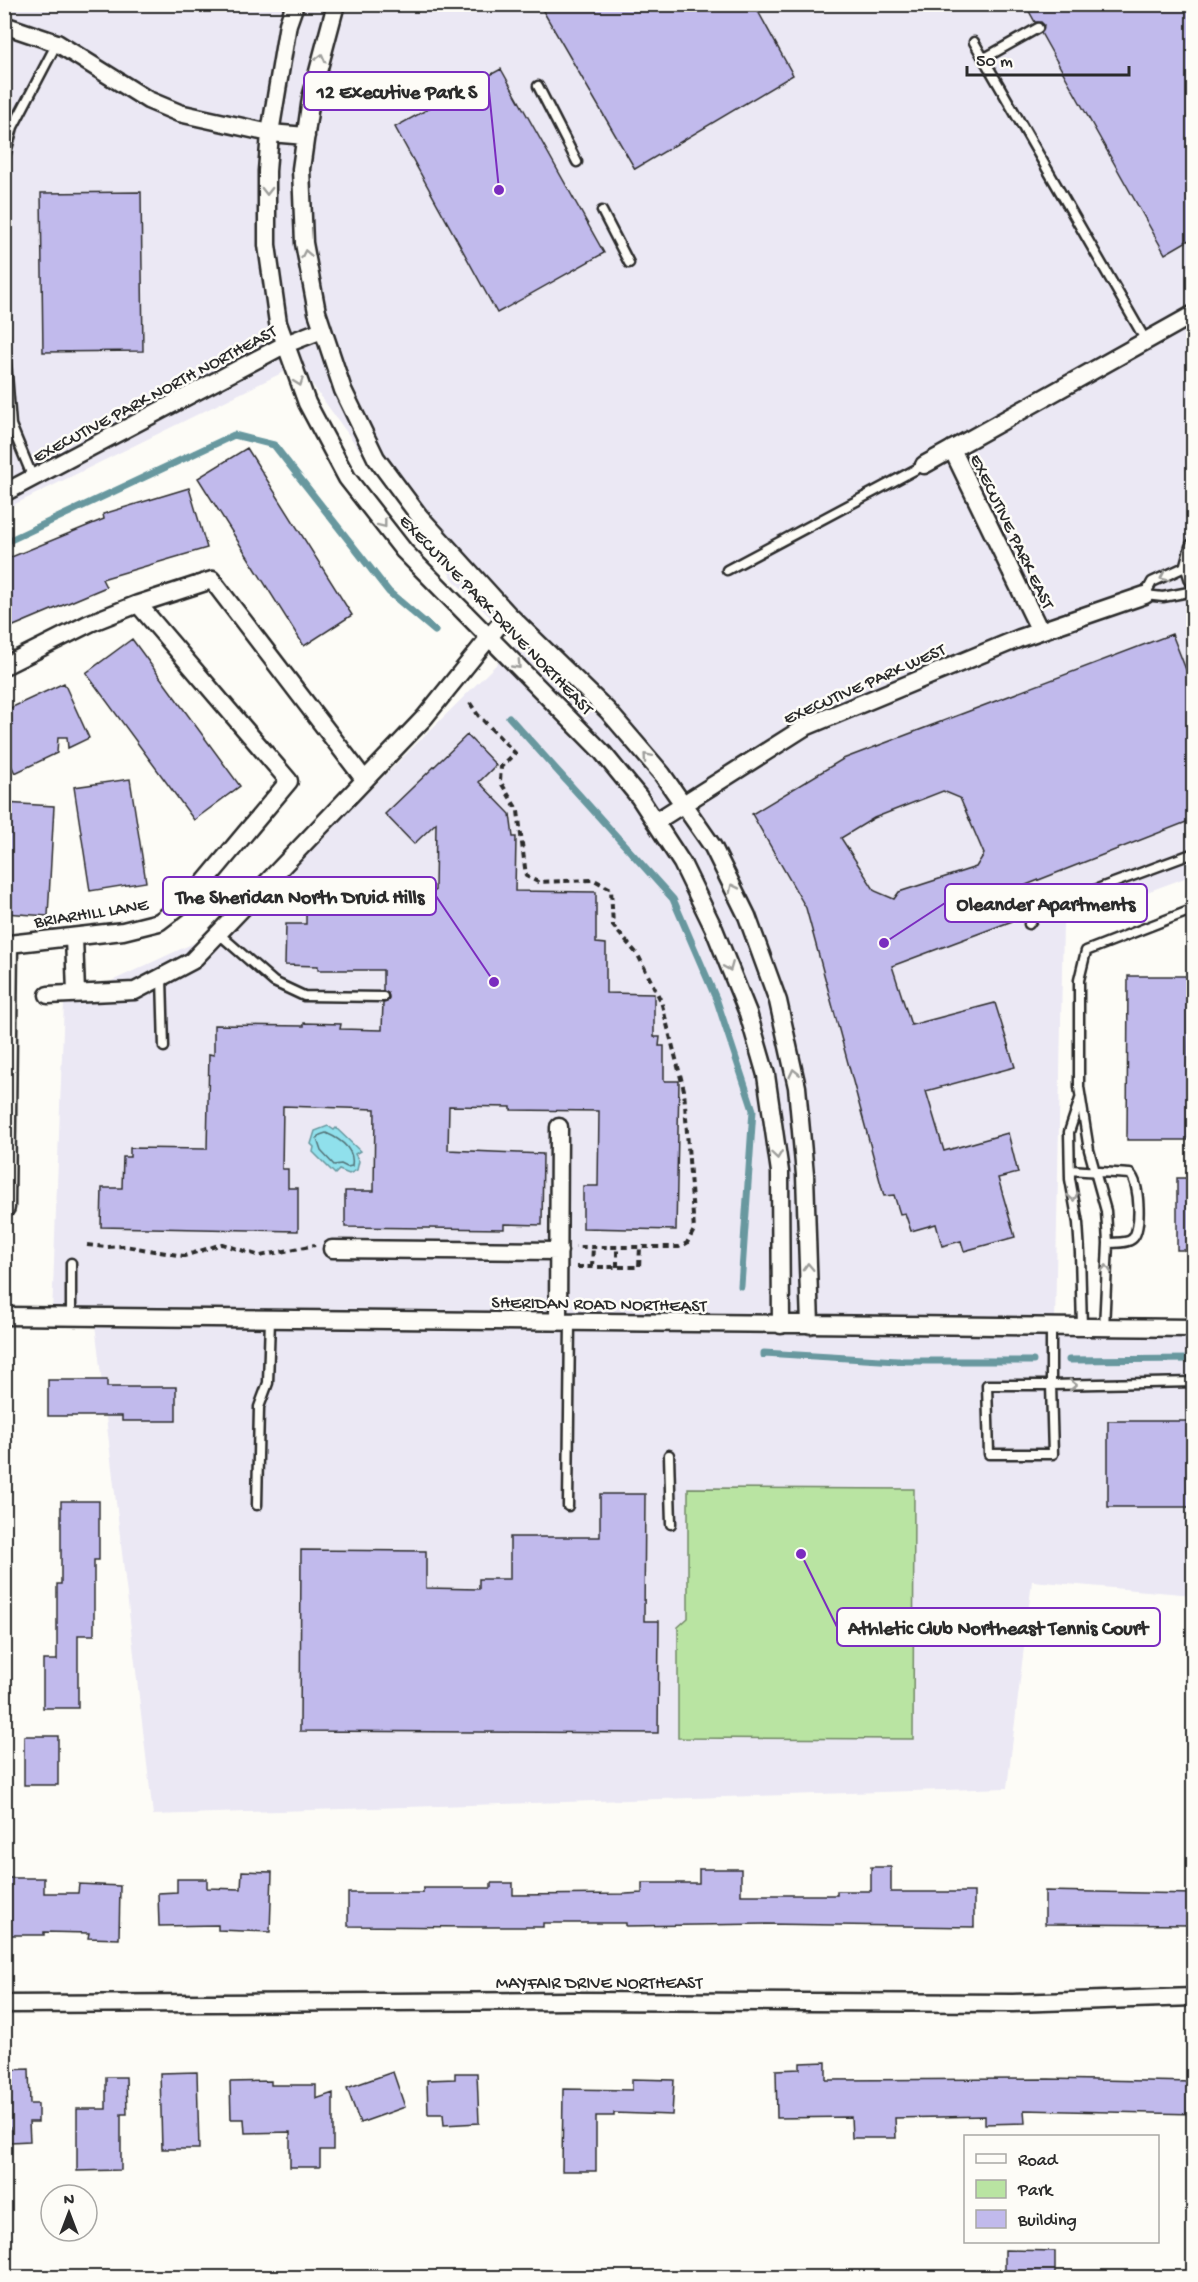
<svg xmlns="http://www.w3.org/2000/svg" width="1198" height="2282" viewBox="0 0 1198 2282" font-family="'Gochi Hand',sans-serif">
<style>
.built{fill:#ebe8f4}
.green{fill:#b9e4a2;stroke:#728866;stroke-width:1.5}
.water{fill:#90e0ec;stroke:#68989f;stroke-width:1.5}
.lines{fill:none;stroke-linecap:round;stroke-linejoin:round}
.shore{stroke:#537378;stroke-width:1.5}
.stream{stroke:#68989f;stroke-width:7}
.building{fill:#c1baec;stroke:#2b2b2b;stroke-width:1.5;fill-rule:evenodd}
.lane-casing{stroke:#2b2b2b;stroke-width:13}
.street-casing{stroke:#2b2b2b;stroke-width:21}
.path{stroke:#2b2b2b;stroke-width:4;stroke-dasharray:6 4.5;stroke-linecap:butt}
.lane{stroke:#fdfcf7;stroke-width:8}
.street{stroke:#fdfcf7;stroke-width:16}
.oneway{stroke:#9e9e9b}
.labels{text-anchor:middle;stroke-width:5;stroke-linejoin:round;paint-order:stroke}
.street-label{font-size:18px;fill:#2b2b2b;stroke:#fdfcf7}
.leader{fill:none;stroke:#7b2cbf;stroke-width:2}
.callout-dot{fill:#7b2cbf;stroke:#fdfcf7;stroke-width:2}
.callout{fill:#fdfcf7;stroke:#7b2cbf;stroke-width:2}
.callout-label{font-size:20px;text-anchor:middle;font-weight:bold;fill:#2b2b2b}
</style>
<rect width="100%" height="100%" fill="#fdfcf7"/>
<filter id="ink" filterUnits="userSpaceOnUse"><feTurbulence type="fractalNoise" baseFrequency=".0167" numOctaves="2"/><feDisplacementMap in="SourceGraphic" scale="12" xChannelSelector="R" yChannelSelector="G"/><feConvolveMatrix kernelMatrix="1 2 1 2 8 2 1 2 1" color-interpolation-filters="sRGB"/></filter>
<g filter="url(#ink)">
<!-- built -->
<path class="built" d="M 5,5 L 1193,5 L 1193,875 L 1063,923 L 1055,1325 L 1193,1325 L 1193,1595 L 1032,1581 L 1007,1788 L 153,1815 L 94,1316 L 52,1314 L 64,1003 L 235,924 L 517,644 L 456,583 L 298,365 L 5,509 Z"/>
<!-- green -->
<path class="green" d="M 688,1488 L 914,1489 L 913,1739 L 678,1738 L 678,1627 L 688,1618 Z"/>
<!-- water -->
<path class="water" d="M 328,1126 L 334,1130 L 336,1128 L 360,1151 L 355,1154 L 359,1161 L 357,1170 L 349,1174 L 339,1170 L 335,1174 L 313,1152 L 314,1147 L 311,1144 L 315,1131 Z"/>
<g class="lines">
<!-- shore -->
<path class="shore" d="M 326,1133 C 340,1139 355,1149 352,1166 L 347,1167 L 341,1164 L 334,1165 L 321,1151 L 317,1139 L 320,1135 Z"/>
<!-- stream -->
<path class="stream" d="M 4,543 L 234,435 L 274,445 L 389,592 L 435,631
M 509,717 L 673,899 L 717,1001 L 753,1110 L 741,1286
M 764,1355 L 764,1353 L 897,1361 L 1033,1361
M 1069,1360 L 1194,1359"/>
</g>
<!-- building -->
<path class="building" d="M 539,4 L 754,4 L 793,75 L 635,169 Z
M 1025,4 L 1194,4 L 1194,237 L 1165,254 L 1041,33 L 1044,25 L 1041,22 L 1035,22 Z
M 501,69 L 604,253 L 497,313 L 395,127 Z
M 141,192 L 143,351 L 43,352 L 41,193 Z
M 247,448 L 352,615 L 304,646 L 198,478 Z
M 189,488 L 207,548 L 102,579 L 106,587 L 4,630 L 4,560 L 104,519 L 103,514 Z
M 1172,634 L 1194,690 L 1194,819 L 1026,885 L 1031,898 L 1008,907 L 1015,920 L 892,966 L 911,1025 L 995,1003 L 1015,1067 L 926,1091 L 944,1151 L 1008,1133 L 1018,1173 L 998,1178 L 1015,1237 L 964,1251 L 961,1241 L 942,1246 L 936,1224 L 911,1231 L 905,1213 L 900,1214 L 894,1195 L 884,1196 L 806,908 L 752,814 L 843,759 ZM 943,791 L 960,798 L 984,854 L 976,867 L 899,892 L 894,899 L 875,891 L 841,838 L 874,818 Z
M 132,639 L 240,786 L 194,820 L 86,673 Z
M 64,683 L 89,738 L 68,748 L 67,737 L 58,737 L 57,753 L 15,773 L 4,751 L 4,711 Z
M 467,735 L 496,765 L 479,782 L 510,814 L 513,837 L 516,837 L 515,891 L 596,892 L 596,943 L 606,944 L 606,993 L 654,994 L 654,1037 L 660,1037 L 659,1046 L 664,1046 L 664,1081 L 679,1081 L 676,1230 L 583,1228 L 583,1186 L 598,1186 L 599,1111 L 511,1110 L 511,1107 L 449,1106 L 448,1150 L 543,1154 L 542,1225 L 504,1224 L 504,1229 L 345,1227 L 345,1191 L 374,1191 L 375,1109 L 283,1106 L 282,1169 L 288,1169 L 288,1188 L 298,1188 L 298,1231 L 101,1227 L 102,1188 L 122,1188 L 123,1157 L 130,1157 L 130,1148 L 207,1149 L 209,1054 L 214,1055 L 214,1025 L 304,1026 L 304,1023 L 341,1024 L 340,1029 L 382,1030 L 383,1003 L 387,1002 L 389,998 L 388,993 L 383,991 L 383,970 L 318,970 L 318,966 L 285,965 L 286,924 L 306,924 L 306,894 L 317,894 L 317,889 L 435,891 L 436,823 L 414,844 L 385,814 Z
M 130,779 L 146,882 L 90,891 L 74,787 Z
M 4,803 L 54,806 L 48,916 L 4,913 Z
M 1128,976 L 1189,976 L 1188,1140 L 1127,1140 Z
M 1177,1178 L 1194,1178 L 1194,1250 L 1177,1250 Z
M 48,1380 L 107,1380 L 107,1387 L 176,1387 L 176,1421 L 122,1421 L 122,1416 L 48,1416 Z
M 1108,1421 L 1194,1421 L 1194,1507 L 1108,1507 Z
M 600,1494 L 645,1494 L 644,1621 L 659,1621 L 658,1733 L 300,1731 L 301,1550 L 426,1551 L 426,1588 L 479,1589 L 479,1579 L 510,1579 L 510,1537 L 600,1537 Z
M 61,1501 L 99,1501 L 99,1560 L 94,1560 L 94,1635 L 78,1635 L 78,1708 L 43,1708 L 43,1660 L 57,1660 L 57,1584 L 61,1584 Z
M 24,1736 L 58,1736 L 58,1785 L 24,1785 Z
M 871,1867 L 891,1867 L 891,1892 L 974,1892 L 974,1927 L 766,1924 L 626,1926 L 626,1923 L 543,1923 L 543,1927 L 474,1927 L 348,1926 L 348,1893 L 423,1893 L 423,1888 L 491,1888 L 491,1883 L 513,1883 L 513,1895 L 626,1894 L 642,1893 L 642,1883 L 699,1883 L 699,1869 L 741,1869 L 741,1895 L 837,1895 L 837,1891 L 871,1891 Z
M 242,1871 L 272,1872 L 270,1932 L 218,1930 L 218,1925 L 159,1926 L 158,1893 L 177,1892 L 177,1879 L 207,1879 L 207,1888 L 241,1889 Z
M 4,1878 L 44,1878 L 44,1893 L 78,1893 L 79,1884 L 120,1886 L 119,1939 L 88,1938 L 89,1933 L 44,1932 L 44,1935 L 4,1935 Z
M 1045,1891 L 1194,1894 L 1194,1925 L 1045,1924 Z
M 826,2062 L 826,2080 L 1048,2079 L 1194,2082 L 1194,2114 L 1024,2110 L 1025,2123 L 985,2124 L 985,2116 L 895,2118 L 896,2138 L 852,2138 L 851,2117 L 777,2118 L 776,2070 L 800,2069 L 800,2063 Z
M 29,2069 L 30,2104 L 38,2104 L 38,2122 L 29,2122 L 30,2141 L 10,2142 L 10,2128 L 4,2128 L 4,2070 Z
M 197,2072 L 199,2149 L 162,2149 L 160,2073 Z
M 393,2072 L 405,2107 L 360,2123 L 347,2088 Z
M 455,2073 L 477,2073 L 479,2123 L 444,2125 L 443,2114 L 428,2114 L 427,2080 L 455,2079 Z
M 106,2077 L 126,2077 L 127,2114 L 121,2114 L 121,2170 L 77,2171 L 77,2109 L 106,2109 Z
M 632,2079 L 674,2080 L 672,2115 L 614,2113 L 614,2116 L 596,2116 L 596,2171 L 562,2171 L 563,2089 L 632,2090 Z
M 271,2081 L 271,2085 L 316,2085 L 316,2099 L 333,2093 L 333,2150 L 320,2150 L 320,2167 L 290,2167 L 290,2132 L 245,2133 L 244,2119 L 231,2119 L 230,2082 Z
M 1005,2250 L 1055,2251 L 1055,2277 L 1005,2277 Z"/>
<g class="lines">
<!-- lane casing -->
<g class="lane-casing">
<path id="lane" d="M 974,42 L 1146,341
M 983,59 L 1038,28
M 538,86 L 577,162
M 4,160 L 13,127 L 57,43
M 602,211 L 629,263
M 4,335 L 11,425 L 33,478
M 1189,565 L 1152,582 L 1145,595 L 1163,597 L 1194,591
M 727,570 L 924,465
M 1029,924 L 1038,911 L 1194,853
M 218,933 L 274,982 L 304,996 L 383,997
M 162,978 L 164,1047
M 1080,1099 L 1069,1132 L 1070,1179 L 1078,1223 L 1080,1253 L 1082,1327
M 1070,1170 L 1130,1174 C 1140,1183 1142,1231 1132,1239 C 1126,1244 1115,1242 1108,1243
M 71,1317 L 71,1263
M 1051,1327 L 1051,1385 L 1194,1382
M 1104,1328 L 1108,1243 L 1106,1211 L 1089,1150 L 1079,1087 L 1079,980 L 1086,951 L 1194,909
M 987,1385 L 1051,1385 L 1053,1454 L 989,1454 Z
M 669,1455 L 671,1524
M 257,1505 L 259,1407 L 268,1383 L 270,1319
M 568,1506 L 570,1322"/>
</g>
<!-- street casing -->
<g class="street-casing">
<path id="street" d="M 295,4 L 288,24 L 270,133 L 267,171 L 267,245 L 278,323 L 307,403 L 347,478 L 404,551 L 603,753 L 639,797 L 682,863 L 714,929 L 748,1013 L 766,1075 L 780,1172 L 781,1325
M 336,4 L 311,98 L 301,169 L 304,243 L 317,312 L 343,390 L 376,458 L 420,517 L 508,614 L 608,711 L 662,774 L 713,847 L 747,916 L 778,1001 L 797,1087 L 805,1175 L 810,1325
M 4,25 L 57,43 L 148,100 L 179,113 L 270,133 L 306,136
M 952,449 L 1040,631
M 924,465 L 1194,314
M 4,493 L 286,344 L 322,330
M 1194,547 L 1189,565 L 1194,580
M 138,604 L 212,580 L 364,779
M 4,666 L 90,623 L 138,604 L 289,781 L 193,896 L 159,922 L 123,931 L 9,944 L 6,1208
M 655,822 L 805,727 L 1020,638 L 1145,595
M 74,937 L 76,993
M 48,995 L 135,991 L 192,961 L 424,718 L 508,614
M 332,1249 L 559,1251
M 4,1316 L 1194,1328
M 558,1321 L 559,1127
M 4,2004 L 574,2001 L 1013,2003 L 1194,1997"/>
</g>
<!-- path -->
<path class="path" d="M 470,703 L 478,715 L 515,753 L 501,767 L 500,781 L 518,811 L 526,876 L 538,882 L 594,880 L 611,889 L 613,926 L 638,955 L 661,1001 L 684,1090 L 694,1230 L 687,1243 L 679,1247 L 575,1247
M 87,1245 L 106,1247 L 125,1246 L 184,1256 L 222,1244 L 260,1256 L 315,1245
M 577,1267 L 639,1267 L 640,1247
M 592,1267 L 593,1246
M 617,1267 L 617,1247"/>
<!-- lane -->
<use href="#lane" class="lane"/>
<!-- street -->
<use href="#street" class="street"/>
</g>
<!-- one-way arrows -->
<defs><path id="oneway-chevron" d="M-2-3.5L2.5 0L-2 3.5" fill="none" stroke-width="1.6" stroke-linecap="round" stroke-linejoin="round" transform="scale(1.5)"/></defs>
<g class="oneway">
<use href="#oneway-chevron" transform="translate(321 58) rotate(-76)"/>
<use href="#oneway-chevron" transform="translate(267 191) rotate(90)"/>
<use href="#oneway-chevron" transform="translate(306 254) rotate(-101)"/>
<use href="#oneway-chevron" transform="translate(299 382) rotate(70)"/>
<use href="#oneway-chevron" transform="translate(383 524) rotate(52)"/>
<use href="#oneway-chevron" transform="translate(1164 577) rotate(155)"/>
<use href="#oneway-chevron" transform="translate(517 665) rotate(46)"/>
<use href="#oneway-chevron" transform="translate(647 757) rotate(-131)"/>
<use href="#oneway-chevron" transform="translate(733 888) rotate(-116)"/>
<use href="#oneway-chevron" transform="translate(729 967) rotate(68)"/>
<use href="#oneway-chevron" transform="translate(794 1073) rotate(-103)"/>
<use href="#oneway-chevron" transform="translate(777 1155) rotate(82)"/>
<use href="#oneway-chevron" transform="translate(1073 1197) rotate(80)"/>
<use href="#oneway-chevron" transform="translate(808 1267) rotate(-92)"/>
<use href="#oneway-chevron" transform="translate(1106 1269) rotate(-87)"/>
<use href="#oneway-chevron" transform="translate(1073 1385) rotate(-1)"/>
</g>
</g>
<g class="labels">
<!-- street labels -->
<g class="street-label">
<text transform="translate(154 393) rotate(-28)" y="6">EXECUTIVE PARK NORTH NORTHEAST</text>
<text transform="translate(1013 531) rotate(64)" y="6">EXECUTIVE PARK EAST</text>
<text transform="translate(497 614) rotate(46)" y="6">EXECUTIVE PARK DRIVE NORTHEAST</text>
<text transform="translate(864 683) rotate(-24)" y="6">EXECUTIVE PARK WEST</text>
<text transform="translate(91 912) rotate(-9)" y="6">BRIARHILL LANE</text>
<text transform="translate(599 1303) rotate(1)" y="6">SHERIDAN ROAD NORTHEAST</text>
<text x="599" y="1988">MAYFAIR DRIVE NORTHEAST</text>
</g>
</g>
<!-- callouts -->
<path class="leader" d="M499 190L489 91M494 982L436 896M884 943L945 903M801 1554L837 1627"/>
<g class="callout-dot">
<circle cx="499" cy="190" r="6"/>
<circle cx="494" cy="982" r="6"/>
<circle cx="884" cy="943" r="6"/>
<circle cx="801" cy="1554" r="6"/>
</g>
<g class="callout">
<rect x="304" y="72" width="185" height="38" rx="6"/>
<rect x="163" y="877" width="273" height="38" rx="6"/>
<rect x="945" y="884" width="202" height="38" rx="6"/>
<rect x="837" y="1608" width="323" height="38" rx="6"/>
</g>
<g class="callout-label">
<text x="397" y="98">12 Executive Park S</text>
<text x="300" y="903">The Sheridan North Druid Hills</text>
<text x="1046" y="910">Oleander Apartments</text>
<text x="998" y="1634">Athletic Club Northeast Tennis Court</text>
</g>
<!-- margin -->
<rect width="1198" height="2282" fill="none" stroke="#fdfcf7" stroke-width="24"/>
<rect x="12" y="12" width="1174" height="2258" fill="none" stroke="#2b2b2b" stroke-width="2" filter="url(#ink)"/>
<!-- legend -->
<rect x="964" y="2135" width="195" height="108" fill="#fdfcf7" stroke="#a9a8a5" stroke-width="1.5"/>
<rect x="976" y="2154" width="30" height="9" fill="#fdfcf7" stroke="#a9a8a5" stroke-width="1.5"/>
<text x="1018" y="2165" font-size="18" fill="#2b2b2b">Road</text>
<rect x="976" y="2180" width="30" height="18" fill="#b9e4a2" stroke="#a9a8a5" stroke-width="1.5"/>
<text x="1018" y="2195" font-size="18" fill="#2b2b2b">Park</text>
<rect x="976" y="2210" width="30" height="18" fill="#c1baec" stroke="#a9a8a5" stroke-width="1.5"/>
<text x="1018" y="2225" font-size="18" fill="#2b2b2b">Building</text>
<!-- north arrow -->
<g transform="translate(69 2213)"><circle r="28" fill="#fdfcf7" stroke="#a9a8a5" stroke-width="1.5"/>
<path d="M0-4.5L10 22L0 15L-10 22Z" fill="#2b2b2b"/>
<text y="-9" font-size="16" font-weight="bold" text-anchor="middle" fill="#2b2b2b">N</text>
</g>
<!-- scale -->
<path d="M967 66v9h162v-9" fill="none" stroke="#2b2b2b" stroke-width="3"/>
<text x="976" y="66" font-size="18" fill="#2b2b2b" stroke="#fdfcf7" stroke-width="4.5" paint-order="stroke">50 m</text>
</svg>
